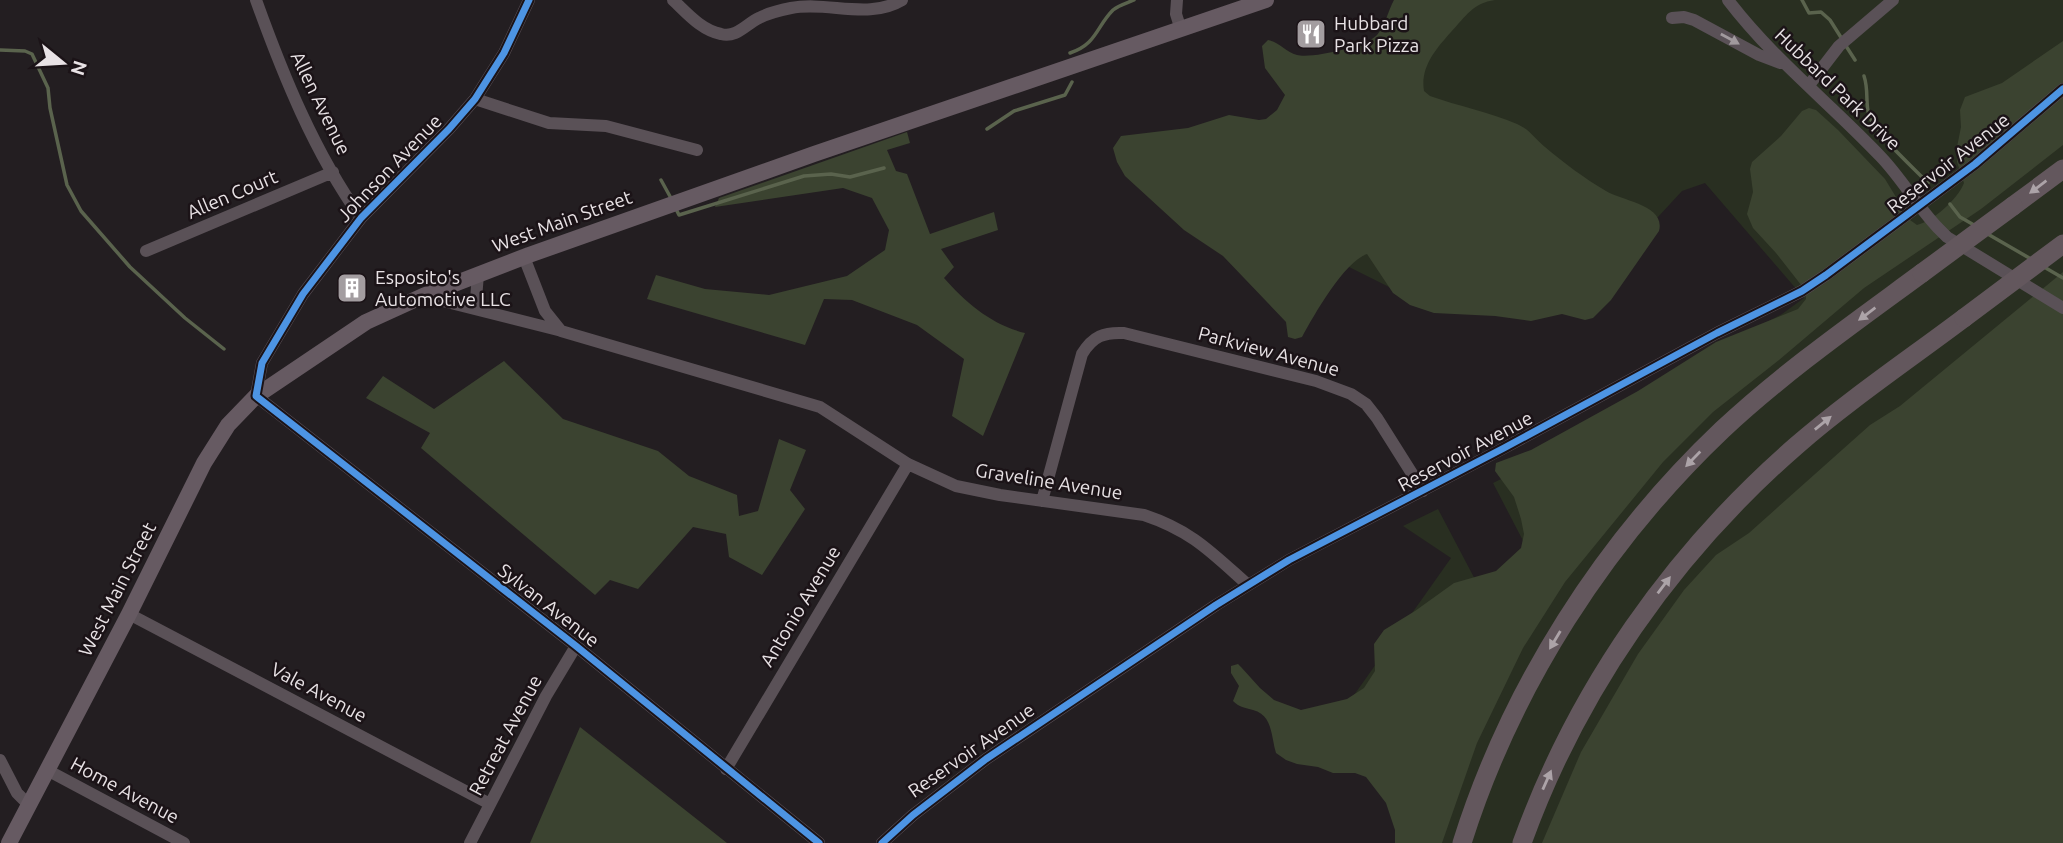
<svg xmlns="http://www.w3.org/2000/svg" width="2063" height="843" viewBox="0 0 2063 843" font-family="Ubuntu,sans-serif">
<style>
.green{fill:#292f21}
.forest{fill:#3b4330}
.lines{fill:none;stroke-linecap:round;stroke-linejoin:round}
.stream{stroke:#5a634d;stroke-width:3.5}
.minor{stroke:#5a5157;stroke-width:12}
.major{stroke:#665a62;stroke-width:16}
.highway{stroke:#63575d;stroke-width:19}
.highway-bridge{stroke:#63575d;stroke-width:19}
.cycleway-casing{stroke:#1b1317;stroke-width:11}
.cycleway{stroke:#4d94e3;stroke-width:7}
.oneway{fill:#a19a9e}
.oneway2{fill:#aca3a8}
.labels{text-anchor:middle;stroke-width:5;stroke-linejoin:round;paint-order:stroke}
.poi-label{font-size:19px;fill:#e8e2e5;stroke:#1b1317;text-anchor:start}
.street-label{font-size:19px;fill:#e8e2e5;stroke:#1b1317}
</style>
<rect width="100%" height="100%" fill="#231e21"/>
<!-- green -->
<path class="green" d="M 1394,0 L 2063,0 L 2063,843 L 1422,843 L 1335,722 L 1451,558 L 1403,526 L 1438,509 L 1478,585 L 1532,558 L 1493,483 L 1511,474 L 1505,465 L 1782,314 L 1804,298 L 1705,183 L 1682,191 L 1658,217 L 1433,309 L 1351,268 L 1222,191 L 1364,77 Z"/>
<!-- forest -->
<path class="forest" d="M 1394,0 L 1495,0 C 1473,3 1466,16 1451,32 C 1436,49 1420,67 1424,91 L 1430,96 C 1458,106 1489,112 1517,124 C 1529,129 1535,139 1545,147 C 1564,163 1584,178 1606,191 C 1622,201 1666,205 1659,231 L 1611,300 L 1593,318 L 1585,320 L 1562,314 L 1531,321 L 1495,316 L 1434,313 L 1410,305 L 1393,293 L 1367,254 C 1344,262 1314,315 1302,337 L 1295,339 L 1288,337 L 1286,322 L 1223,256 L 1184,230 L 1125,176 L 1117,162 L 1113,148 L 1121,136 L 1188,128 L 1229,115 L 1259,120 L 1266,119 L 1277,110 L 1285,95 L 1265,68 L 1262,46 L 1268,40 C 1279,42 1286,52 1297,55 C 1312,59 1367,46 1377,35 C 1385,26 1388,11 1394,0 Z
M 2063,41 L 2063,145 L 1981,209 L 1864,288 L 1779,360 L 1713,412 L 1663,462 L 1565,582 L 1523,648 L 1477,743 L 1442,843 L 1395,843 L 1395,830 L 1386,803 L 1366,777 L 1355,773 L 1333,773 L 1318,767 L 1297,764 L 1286,760 L 1276,753 C 1271,737 1273,715 1253,710 C 1245,708 1239,707 1233,701 L 1239,686 L 1231,673 L 1231,666 L 1238,664 L 1241,667 L 1260,688 L 1274,700 L 1301,710 L 1347,699 L 1364,688 L 1375,671 L 1374,644 L 1384,630 L 1415,611 L 1454,583 L 1496,571 L 1521,548 L 1524,534 L 1521,519 L 1514,497 L 1495,471 L 1496,463 L 1531,450 L 1638,391 L 1716,342 L 1798,309 L 1806,299 L 1805,290 L 1776,253 L 1753,228 L 1747,214 L 1753,192 L 1750,169 L 1752,162 L 1781,136 L 1802,111 L 1809,108 L 1816,110 L 1838,130 L 1885,179 L 1910,220 L 1917,225 C 1933,221 1958,199 1964,183 L 1957,162 L 1957,147 L 1961,127 L 1960,110 L 1965,97 L 2002,83 Z
M 907,132 L 910,143 L 887,150 L 896,171 L 907,174 L 930,234 L 994,212 L 998,230 L 941,249 L 954,267 L 944,278 C 966,303 992,325 1025,333 L 983,436 L 952,416 L 964,359 L 917,325 L 852,300 L 824,299 L 805,345 L 647,299 L 656,275 L 705,289 L 769,295 L 847,276 L 885,250 L 889,230 L 872,198 L 843,188 L 715,207 L 719,198 Z
M 2063,272 L 2063,843 L 1542,843 L 1581,752 L 1638,654 L 1684,590 L 1716,555 L 1749,533 L 1870,425 L 1900,406 Z
M 504,361 L 563,419 L 658,451 L 689,476 L 737,495 L 739,516 L 758,511 L 779,439 L 806,450 L 790,490 L 805,509 L 762,575 L 729,557 L 726,534 L 693,527 L 638,589 L 610,580 L 595,595 L 421,448 L 430,433 L 366,398 L 383,376 L 434,409 Z
M 580,727 L 727,843 L 530,843 Z"/>
<g class="lines">
<!-- stream -->
<path class="stream" d="M 1802,0 L 1809,13 L 1821,12 L 1830,20 L 1842,39
M 1846,46 L 1855,60
M 0,50 L 25,51 L 32,54 L 48,88 L 50,108 L 67,185 L 81,211 L 130,267 L 185,318 L 224,349
M 1070,53 C 1097,44 1096,27 1113,10 C 1119,5 1127,3 1134,0
M 1864,76 C 1869,91 1865,103 1869,115 C 1875,134 1913,167 1928,183
M 987,129 L 1014,111 L 1065,95 L 1072,82
M 661,180 L 672,200
M 1950,204 L 1960,217 L 1974,225
M 675,207 L 679,215 L 804,176 L 831,174 L 850,177 L 884,168
M 1986,233 L 2031,259
M 2044,267 L 2063,278"/>
<!-- minor -->
<path class="minor" d="M 256,0 C 283,75 314,152 361,218
M 529,0 L 504,53 L 475,99 L 449,129 L 361,218 L 303,294 L 262,363 L 256,396 L 576,646 L 819,843
M 673,0 C 687,13 701,30 721,34 C 737,38 746,24 759,18 C 768,13 781,10 791,8 C 828,1 869,20 902,0
M 1177,0 L 1176,14 L 1181,30
M 1728,0 C 1773,59 1831,104 1881,157 C 1902,179 1917,206 1938,228 L 1947,237 L 2063,308
M 1672,18 L 1684,17 L 1694,20 L 1759,55 L 1780,63
M 1809,85 L 1839,46 L 1893,0
M 475,99 L 549,123 L 606,126 L 697,150
M 146,251 L 333,172
M 524,257 L 545,311 L 561,331 L 820,407 L 908,464 L 956,486 L 1000,495 L 1144,515 C 1192,531 1211,552 1248,585
M 478,274 L 476,299 L 483,311
M 423,296 L 558,330
M 1042,501 L 1082,354 C 1093,336 1104,332 1124,333 L 1316,381 L 1351,394 L 1366,404 L 1377,418 L 1423,491
M 129,614 L 490,804
M 0,760 L 17,793 L 28,804
M 726,769 L 908,464
M 47,770 L 184,843
M 470,843 L 546,696 L 576,646
M 882,843 L 913,815 L 986,759 L 1216,605 L 1289,560 L 1504,448 L 1717,333 L 1802,291 L 1826,275 L 1975,164 L 2063,89"/>
<!-- major -->
<path class="major" d="M 9,843 L 129,614 L 204,463 L 228,425 L 256,396 L 366,322 L 423,296 L 529,255 L 814,154 L 1266,0"/>
<!-- highway -->
<path class="highway" d="M 2013,206 L 2063,169
M 1462,843 C 1511,687 1604,542 1722,430 C 1784,372 1854,323 1922,273
M 1522,843 C 1577,690 1673,553 1796,446 C 1849,400 1908,360 1964,318"/>
<!-- highway-bridge -->
<path class="highway-bridge" d="M 1922,273 L 2013,206
M 1964,318 L 2063,244"/>
<!-- cycleway casing -->
<g class="cycleway-casing">
<path id="cycleway" d="M 529,0 L 504,53 L 475,99 L 449,129 L 361,218 L 303,294 L 262,363 L 256,396 L 576,646 L 819,843
M 882,843 L 913,815 L 986,759 L 1216,605 L 1289,560 L 1504,448 L 1717,333 L 1802,291 L 1826,275 L 1975,164 L 2063,89"/>
</g>
<!-- cycleway -->
<use href="#cycleway" class="cycleway"/>
</g>
<!-- one-way arrows -->
<defs><path id="oneway-solid" d="M-6-.8H1V-3.2L6.5 0L1 3.2V.8H-6Z" transform="scale(1.75)"/></defs>
<use class="oneway" href="#oneway-solid" transform="translate(1730 39) rotate(29)"/>
<g class="oneway2">
<use href="#oneway-solid" transform="translate(2038 187) rotate(143)"/>
<use href="#oneway-solid" transform="translate(1867 314) rotate(143)"/>
<use href="#oneway-solid" transform="translate(1823 423) rotate(-39)"/>
<use href="#oneway-solid" transform="translate(1693 459) rotate(134)"/>
<use href="#oneway-solid" transform="translate(1664 585) rotate(-53)"/>
<use href="#oneway-solid" transform="translate(1555 640) rotate(121)"/>
<use href="#oneway-solid" transform="translate(1547 780) rotate(-66)"/>
</g>
<!-- icons -->
<defs>
<g id="restaurant-square" transform="scale(1.575)"><rect x="-9" y="-9" width="18" height="18" rx="4" fill="#a39da0" stroke="#1b1317"/><path d="M-5-6h1v4h1v-4h1v4h1v-4h1v5L-1.5 .5V6h-2V.5L-5-1ZM5-6V6H3V1.5H1.5Q1.5-4 5-6Z" fill="#fff"/></g>
<g id="building-square" transform="scale(1.575)"><rect x="-9" y="-9" width="18" height="18" rx="4" fill="#a39da0" stroke="#1b1317"/><path d="M-4-6H4V6H1V3H-1V6H-4ZM-2.5-4.3h1.7v1.8h-1.7ZM.8-4.3h1.7v1.8H.8ZM-2.5-1h1.7V.8h-1.7ZM.8-1h1.7V.8H.8Z" fill="#fff"/></g>
</defs>
<g fill-rule="evenodd">
<use href="#restaurant-square" x="1311" y="34"/>
<use href="#building-square" x="352" y="288"/>
</g>
<g class="labels">
<!-- poi labels -->
<g class="poi-label">
<text x="1334" y="30">Hubbard<tspan x="1334" dy="22">Park Pizza</tspan></text>
<text x="375" y="284">Esposito's<tspan x="375" dy="22">Automotive LLC</tspan></text>
</g>
<!-- street labels -->
<g class="street-label">
<text transform="translate(1838 89) rotate(44)" y="7">Hubbard Park Drive</text>
<text transform="translate(321 103) rotate(64)" y="7">Allen Avenue</text>
<text transform="translate(1948 163) rotate(-38)" y="7">Reservoir Avenue</text>
<text transform="translate(389 168) rotate(-46)" y="7">Johnson Avenue</text>
<text transform="translate(232 194) rotate(-23)" y="7">Allen Court</text>
<text transform="translate(562 221) rotate(-20)" y="7">West Main Street</text>
<text transform="translate(1269 351) rotate(15)" y="7">Parkview Avenue</text>
<text transform="translate(1465 451) rotate(-28)" y="7">Reservoir Avenue</text>
<text transform="translate(1049 481) rotate(9)" y="7">Graveline Avenue</text>
<text transform="translate(117 589) rotate(-63)" y="7">West Main Street</text>
<text transform="translate(549 605) rotate(38)" y="7">Sylvan Avenue</text>
<text transform="translate(800 606) rotate(-59)" y="7">Antonio Avenue</text>
<text transform="translate(319 692) rotate(28)" y="7">Vale Avenue</text>
<text transform="translate(505 735) rotate(-62)" y="7">Retreat Avenue</text>
<text transform="translate(971 750) rotate(-35)" y="7">Reservoir Avenue</text>
<text transform="translate(125 790) rotate(28)" y="7">Home Avenue</text>
</g>
</g>
<!-- north arrow -->
<g transform="translate(63 63) rotate(108)" stroke="#1b1317" stroke-width="5" paint-order="stroke">
<path d="M0-5L12 26L0 18L-12 26Z" fill="#e8e2e5"/>
<text y="-10" font-size="19" font-weight="bold" text-anchor="middle" fill="#e8e2e5">N</text>
</g>
</svg>
